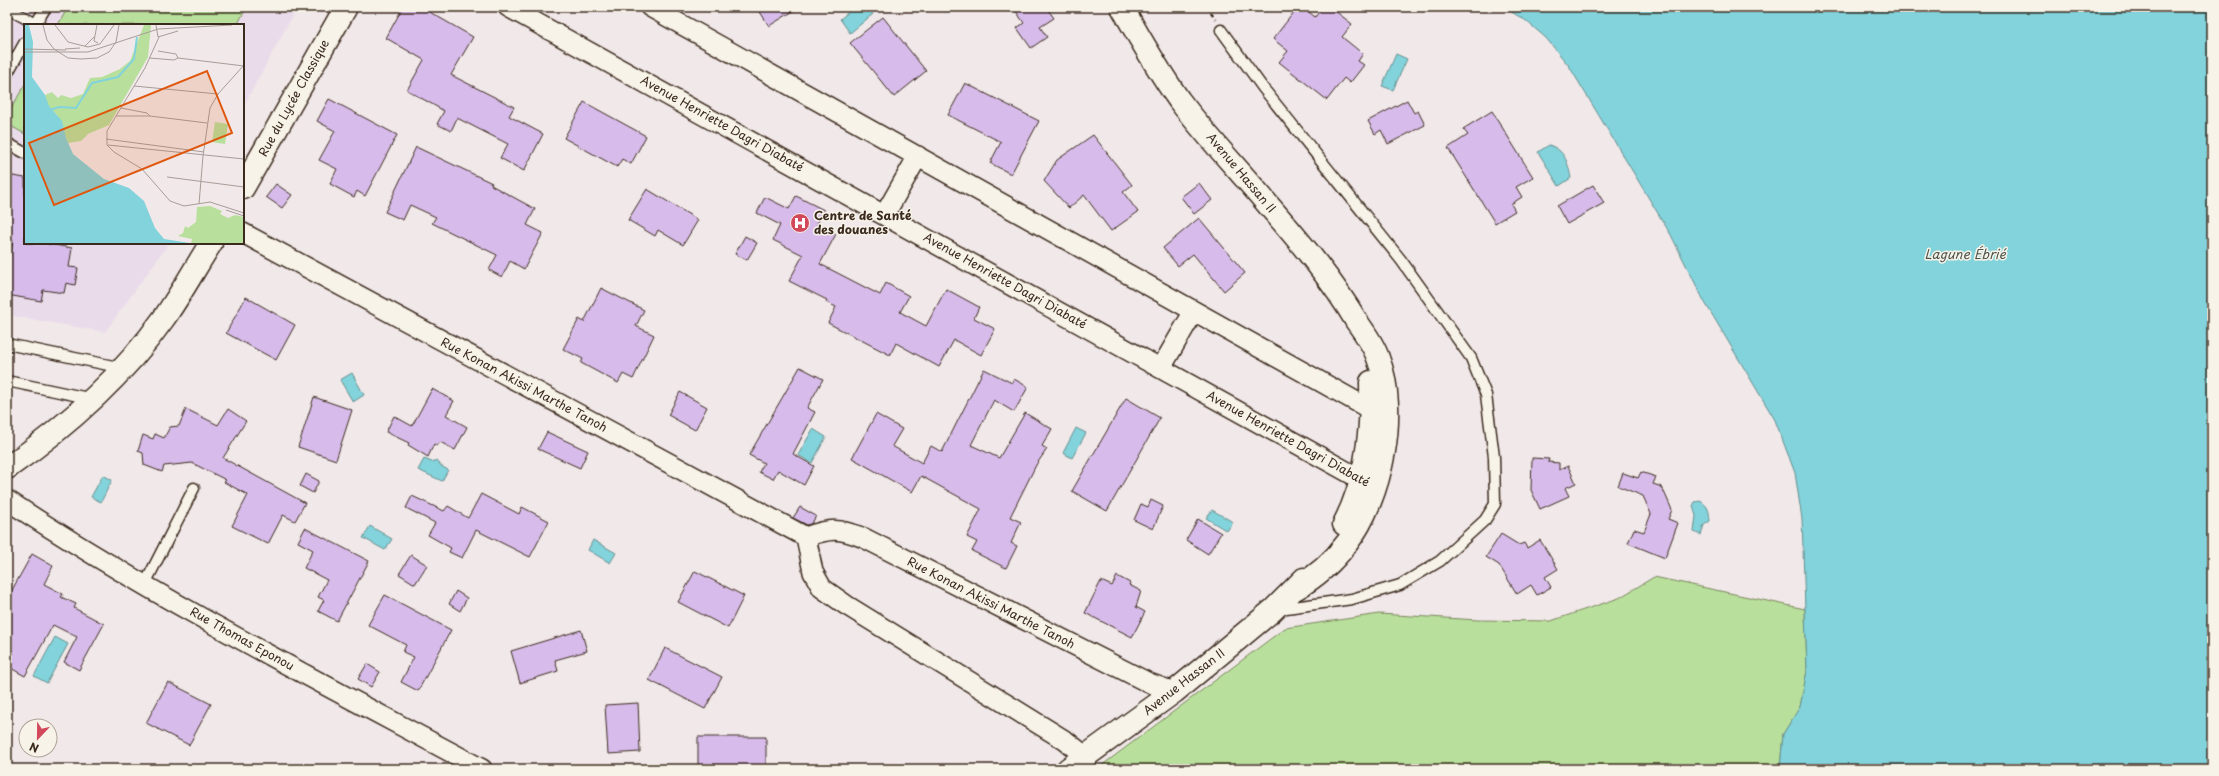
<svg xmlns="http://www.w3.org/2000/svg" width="2219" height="776" viewBox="0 0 2219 776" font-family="'Playpen Sans',sans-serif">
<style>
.built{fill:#e9dbea}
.green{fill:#b8e09c;stroke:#7a855d}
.water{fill:#82d3db;stroke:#668f8f}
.building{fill:#d7bceb;stroke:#3b2a1e}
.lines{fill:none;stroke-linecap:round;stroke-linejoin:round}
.lane-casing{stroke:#3b2a1e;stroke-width:13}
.street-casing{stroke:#3b2a1e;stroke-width:22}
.secondary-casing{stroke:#3b2a1e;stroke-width:25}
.path{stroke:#3b2a1e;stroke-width:2.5;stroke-dasharray:4 3;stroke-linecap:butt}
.lane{stroke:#f7f3e8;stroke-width:10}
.street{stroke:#f7f3e8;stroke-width:19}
.secondary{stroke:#f7f3e8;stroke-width:22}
.labels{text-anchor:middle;stroke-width:3;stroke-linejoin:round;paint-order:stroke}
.street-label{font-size:12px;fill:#3b2a1e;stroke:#f7f3e8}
.poi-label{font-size:12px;font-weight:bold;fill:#3b2a1e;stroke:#f7f3e8;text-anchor:start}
.water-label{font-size:13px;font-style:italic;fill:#4d544d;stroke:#f7f3e8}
.inset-river{fill:none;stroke:#82d3db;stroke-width:2}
.inset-road{fill:none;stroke:#a89c98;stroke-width:1}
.view{fill:#df570d;fill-opacity:0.15;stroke:#df570d;stroke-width:2}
.inset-edge{fill:none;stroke:#3b2a1e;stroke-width:2}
</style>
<rect width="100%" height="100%" fill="#f1e8e9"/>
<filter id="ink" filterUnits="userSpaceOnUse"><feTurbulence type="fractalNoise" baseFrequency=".025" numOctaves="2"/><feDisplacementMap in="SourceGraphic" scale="8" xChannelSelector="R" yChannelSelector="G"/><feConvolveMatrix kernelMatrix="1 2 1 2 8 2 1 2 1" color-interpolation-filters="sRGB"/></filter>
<g filter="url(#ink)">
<!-- built -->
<path class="built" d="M 7,7 L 297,7 L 243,107 L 243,25 L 25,25 L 25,243 L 169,243 L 105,332 L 7,315 Z"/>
<!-- green -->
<path class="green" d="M 68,7 L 247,7 L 237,25 L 58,25 Z
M 25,84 L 25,134 L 7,124 L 7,116 Z
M 1654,577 L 1805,609 L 1807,671 L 1800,707 L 1783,734 L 1780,769 L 1097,769 L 1285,628 L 1379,614 L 1478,620 L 1551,621 L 1619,598 Z"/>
<!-- water -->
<path class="water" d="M 855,7 L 867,7 L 873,14 L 850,33 L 840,19 Z
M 1503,7 L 2212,7 L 2212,769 L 1780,769 L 1783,734 L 1800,707 L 1807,671 L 1802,519 L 1795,473 L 1775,420 L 1704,301 L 1671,235 L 1569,66 L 1546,38 L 1525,20 Z
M 1396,54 L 1407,59 L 1393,90 L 1382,86 Z
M 1549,145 C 1565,150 1568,163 1571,178 L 1559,186 L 1538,152 Z
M 352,373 L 364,395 L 353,402 L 340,380 Z
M 1076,428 L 1086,433 L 1072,458 L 1063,453 Z
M 813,429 L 826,437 L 812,463 L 798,455 Z
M 424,459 L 432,462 L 437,460 L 441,466 L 448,470 L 442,481 L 418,470 Z
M 103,475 L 112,480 L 101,502 L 91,497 Z
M 1700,501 C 1709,506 1709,511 1710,521 L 1704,525 L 1701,535 L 1694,532 L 1696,516 L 1693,506 L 1695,502 Z
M 1212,510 L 1233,522 L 1227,531 L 1206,518 Z
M 370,526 L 392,539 L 385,550 L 363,538 Z
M 593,540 L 616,553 L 610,563 L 588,550 Z
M 55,637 L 68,644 L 47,683 L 34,676 Z"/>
<!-- building -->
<path class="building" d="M 403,7 L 421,7 L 473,37 L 451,75 L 514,107 L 509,116 L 543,134 L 524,171 L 500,158 L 508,144 L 457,118 L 451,131 L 437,124 L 444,111 L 407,90 L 424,60 L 386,38 Z
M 757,7 L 800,7 L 769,26 Z
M 1013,7 L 1046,7 L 1054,18 L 1040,27 L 1047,37 L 1031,48 L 1017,28 L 1024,23 Z
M 1298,7 L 1303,7 L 1315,17 L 1323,7 L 1330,7 L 1352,24 L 1342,37 L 1363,54 L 1358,61 L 1364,65 L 1350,83 L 1344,78 L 1327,100 L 1279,62 L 1288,51 L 1273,39 Z
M 883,17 L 926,71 L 894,97 L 850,43 Z
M 965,83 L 1039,121 L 1011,174 L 990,163 L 1001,142 L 948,115 Z
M 329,99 L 397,135 L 365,196 L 357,191 L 354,197 L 330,184 L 337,169 L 319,160 L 335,131 L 317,121 Z
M 1407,100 L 1414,113 L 1418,111 L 1425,125 L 1388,144 L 1381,130 L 1375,134 L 1368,121 Z
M 584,102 L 646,136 L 631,164 L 622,159 L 617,167 L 564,138 Z
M 1492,111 L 1533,177 L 1516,187 L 1522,197 L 1511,204 L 1515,211 L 1495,223 L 1448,148 L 1468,135 L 1463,129 Z
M 1093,135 L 1132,185 L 1123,192 L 1138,212 L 1111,231 L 1084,195 L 1069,208 L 1044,181 L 1057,160 Z
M 416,147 L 492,183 L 491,185 L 535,209 L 527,225 L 543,233 L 524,269 L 510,261 L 502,277 L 489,270 L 497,255 L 432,223 L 436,217 L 410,205 L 403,220 L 385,212 Z
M 7,175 L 25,178 L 25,243 L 42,243 L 72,248 L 69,267 L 78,268 L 75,285 L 66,283 L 64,293 L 43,290 L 41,301 L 7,295 L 7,272 L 13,241 L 7,240 Z
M 1199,183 L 1212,200 L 1194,214 L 1181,197 Z
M 276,184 L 292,195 L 282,208 L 266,197 Z
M 1593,185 L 1604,203 L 1567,224 L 1557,206 Z
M 647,189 L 698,220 L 683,245 L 658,230 L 655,236 L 628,220 Z
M 796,196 L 824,210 L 817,224 L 836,234 L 820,264 L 880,295 L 886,283 L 909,296 L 900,312 L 926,326 L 946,289 L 979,307 L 974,318 L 995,329 L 981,355 L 954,340 L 939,367 L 896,343 L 890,355 L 828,323 L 836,307 L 826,302 L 827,300 L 789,281 L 803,255 L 773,240 L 780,225 L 757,213 L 765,197 L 789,209 Z
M 1199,218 L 1245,273 L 1224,291 L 1193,254 L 1178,266 L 1163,248 Z
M 745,236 L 757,243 L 747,260 L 735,254 Z
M 601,288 L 644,310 L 636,326 L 654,335 L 633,379 L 623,374 L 618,383 L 581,363 L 583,359 L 563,349 L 579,319 L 584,322 Z
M 246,297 L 295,325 L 276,360 L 226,333 Z
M 800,367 L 823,379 L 807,408 L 815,412 L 793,454 L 814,466 L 804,485 L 778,470 L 773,479 L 759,472 L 764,463 L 749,455 Z
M 984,369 L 1012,383 L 1014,379 L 1028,387 L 1014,412 L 994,400 L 971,445 L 999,458 L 1025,413 L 1052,429 L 1042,446 L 1047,449 L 1036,465 L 1010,517 L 1021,522 L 1011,543 L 1017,546 L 1006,568 L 972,551 L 977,542 L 967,537 L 981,509 L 921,476 L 912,492 L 852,458 L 876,414 L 902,429 L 892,446 L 922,463 L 931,446 L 942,452 Z
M 432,389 L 454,401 L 446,415 L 467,427 L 455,450 L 440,442 L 437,446 L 434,444 L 428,457 L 408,445 L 409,443 L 386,432 L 394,416 L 412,426 Z
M 680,392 L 707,407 L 695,430 L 668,415 Z
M 314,397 L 352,410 L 336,460 L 298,447 Z
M 1126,398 L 1160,418 L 1107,511 L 1072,491 Z
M 186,409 L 218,425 L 228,409 L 246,421 L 223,458 L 305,503 L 295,521 L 283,515 L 268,544 L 232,526 L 248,495 L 224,482 L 226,480 L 192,463 L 164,466 L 162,472 L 144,465 L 143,453 L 138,451 L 143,435 L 153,439 L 155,434 L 164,438 L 170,427 L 179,426 Z
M 547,432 L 588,451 L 580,468 L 538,449 Z
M 1532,458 L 1549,459 L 1548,462 L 1559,463 L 1559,470 L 1568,466 L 1576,483 L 1565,488 L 1569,496 L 1540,509 L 1531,490 Z
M 1641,472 L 1656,477 L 1653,484 L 1662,487 L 1672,510 L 1668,519 L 1678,523 L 1665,558 L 1628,543 L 1634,529 L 1644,532 L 1651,514 L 1643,496 L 1618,486 L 1623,473 L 1638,478 Z
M 306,474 L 319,481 L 313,493 L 300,486 Z
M 481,494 L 519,514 L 522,507 L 549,521 L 530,557 L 476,530 L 462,558 L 449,552 L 451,548 L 428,535 L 435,523 L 406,508 L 412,496 L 444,511 L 448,506 L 468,518 Z
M 1151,500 L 1163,506 L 1153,529 L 1134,520 L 1141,504 L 1148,507 Z
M 800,507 L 816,516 L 812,523 L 807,525 L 793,518 Z
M 1198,519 L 1221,533 L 1208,554 L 1186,540 Z
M 305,528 L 369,561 L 337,621 L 318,611 L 324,600 L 318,597 L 327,580 L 304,568 L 313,550 L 298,542 Z
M 1501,534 L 1519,545 L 1524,543 L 1527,548 L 1540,540 L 1558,569 L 1545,577 L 1551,587 L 1537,595 L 1531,585 L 1517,594 L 1499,565 L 1486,557 Z
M 32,554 L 53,566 L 44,584 L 63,594 L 61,597 L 76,604 L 74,608 L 104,624 L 79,670 L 64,662 L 77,637 L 53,625 L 25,676 L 7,666 L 7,599 Z
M 411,555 L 427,565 L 415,584 L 399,574 Z
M 695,571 L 744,596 L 728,628 L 678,602 Z
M 1117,576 L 1130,583 L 1129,585 L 1141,591 L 1136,607 L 1145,612 L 1132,637 L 1085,613 L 1101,581 L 1112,586 Z
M 456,591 L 467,598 L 460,611 L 449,604 Z
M 385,595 L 451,630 L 418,691 L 401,682 L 414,657 L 403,652 L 406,645 L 368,625 Z
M 581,630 L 587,651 L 555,660 L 558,671 L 520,683 L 511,651 Z
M 665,648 L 722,677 L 705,709 L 649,680 Z
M 367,664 L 380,672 L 371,687 L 358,679 Z
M 168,682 L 211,704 L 189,745 L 146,723 Z
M 638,703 L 640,752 L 608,754 L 605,705 Z
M 698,737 L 766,737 L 766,769 L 698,769 Z"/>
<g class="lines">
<!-- lane casing -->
<g class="lane-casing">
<path id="lane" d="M 7,8 L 36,24
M 35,25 L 46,7
M 1221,30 L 1263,88 L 1401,260 L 1471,358 L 1486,395 L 1494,457 L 1495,504 L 1485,520 L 1440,561 L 1400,585 L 1352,599 L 1279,609
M 7,74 L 25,42
M 7,143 L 25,153
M 7,344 L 123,368
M 7,381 L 93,399
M 145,584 L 194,488"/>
</g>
<!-- street casing -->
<g class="street-casing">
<path id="street" d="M 508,7 L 1373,486
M 650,7 L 1382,416
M 885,214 L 918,156
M 243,233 L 806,537 C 831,528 839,528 864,538 L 1149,683 L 1174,692
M 1161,368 L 1194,311
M 7,500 C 158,600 322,683 482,769
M 806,537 L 813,572 L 822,588 L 846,605 L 1066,741 L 1085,756"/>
</g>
<!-- secondary casing -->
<g class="secondary-casing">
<path id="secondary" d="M 1122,7 C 1140,39 1158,70 1179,100 C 1207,137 1240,171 1270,207 C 1302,244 1332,280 1357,322 C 1365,333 1374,346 1378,358 C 1399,412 1382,498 1347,543 C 1333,562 1316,577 1295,589
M 243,188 L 346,7
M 7,468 C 66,427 122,377 164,318 C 181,294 195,268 211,243
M 1344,524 C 1366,482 1372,429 1371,382
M 1068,769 L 1174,692 L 1273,610 L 1304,579"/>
</g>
<!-- path -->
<path class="path" d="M 1207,7 L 1215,19"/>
<!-- lane -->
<use href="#lane" class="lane"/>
<!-- street -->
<use href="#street" class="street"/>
<!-- secondary -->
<use href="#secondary" class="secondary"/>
</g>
</g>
<!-- icons -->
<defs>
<g id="hospital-disc" transform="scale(1)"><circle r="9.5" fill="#d1495b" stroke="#f7f3e8"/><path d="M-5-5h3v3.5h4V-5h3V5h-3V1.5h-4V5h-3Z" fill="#fff"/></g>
</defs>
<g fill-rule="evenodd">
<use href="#hospital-disc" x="800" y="223"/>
</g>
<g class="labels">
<!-- street labels -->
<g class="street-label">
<text transform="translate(294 98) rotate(-61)" y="4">Rue du Lycée Classique</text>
<text transform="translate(722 124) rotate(29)" y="4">Avenue Henriette Dagri Diabaté</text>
<text transform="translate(1241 173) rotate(50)" y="4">Avenue Hassan II</text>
<text transform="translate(1005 281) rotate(29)" y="4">Avenue Henriette Dagri Diabaté</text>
<text transform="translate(524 385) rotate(28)" y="4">Rue Konan Akissi Marthe Tanoh</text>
<text transform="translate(1288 439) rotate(29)" y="4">Avenue Henriette Dagri Diabaté</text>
<text transform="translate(991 603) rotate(27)" y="4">Rue Konan Akissi Marthe Tanoh</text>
<text transform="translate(242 639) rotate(29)" y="4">Rue Thomas Eponou</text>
<text transform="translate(1184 682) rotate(-38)" y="4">Avenue Hassan II</text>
</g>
<!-- poi labels -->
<g class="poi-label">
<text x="814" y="220">Centre de Santé<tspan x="814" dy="14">des douanes</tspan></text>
</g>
<!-- water labels -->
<g class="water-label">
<text x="1965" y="259">Lagune Ébrié</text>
</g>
</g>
<!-- overview -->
<g transform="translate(24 24)">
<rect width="220" height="220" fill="#f1e8e9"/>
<path d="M 120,1 L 127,1 L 124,33 L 85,101 L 64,110 L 57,117 L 44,119 L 33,91 L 24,82 L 21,71 L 28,68 L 34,74 L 37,71 L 47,74 L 59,70 L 66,54 L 78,53 L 96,45 L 106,37 ZM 191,98 L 204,100 L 201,120 L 188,118 ZM 186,182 L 198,187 L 196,190 L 204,194 L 211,191 L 220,193 L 220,219 L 167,219 L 168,215 L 154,212 L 159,209 L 161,202 L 164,204 L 172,198 L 173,183 Z" fill="#b8e09c"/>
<path d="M 0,1 L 5,1 L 9,18 L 8,53 L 21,71 L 25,82 L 38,97 L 42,114 L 49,130 L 80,155 L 105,164 L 120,177 L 131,204 L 140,215 L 166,219 L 0,219 Z" fill="#82d3db"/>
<path class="inset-river" d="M 26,86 L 35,83 L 52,84 L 68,59 L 94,53 L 110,35 L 113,13"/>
<path class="inset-road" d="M 19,1 L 23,16 L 30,25 L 44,34 L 57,35 L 73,34 L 85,28 L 92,18 L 95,1M 31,1 L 44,18 L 64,23 L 76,20 L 90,1M 73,1 L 70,17 L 74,19M 132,1 L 134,13 L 154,7M 135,13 L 121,44 L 83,107 L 83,121 L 90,128 L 118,145 L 146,177 L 160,182 L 186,178 L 220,189M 61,22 L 70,13M 0,25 L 42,26M 41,25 L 56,24M 134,27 L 152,30 L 154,34M 0,28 L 64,28 L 134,5 L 208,1M 125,34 L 150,36 L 154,34 L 220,42M 110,62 L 194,70M 97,84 L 123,89 L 126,92M 92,92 L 126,92 L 183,99M 82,115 L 180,128M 84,121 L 220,135M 143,153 L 220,163M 175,180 L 179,132 L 186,84 L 194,70 L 220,41M 202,186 L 220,192"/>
<path class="view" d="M 183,47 L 208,109 L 30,181 L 5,119 Z"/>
<rect width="220" height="220" class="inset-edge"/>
</g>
<!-- margin -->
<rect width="2219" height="776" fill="none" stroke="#f7f3e8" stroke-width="24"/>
<rect x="12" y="12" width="2195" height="752" fill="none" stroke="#3b2a1e" stroke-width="1.5" filter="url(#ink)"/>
<!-- north arrow -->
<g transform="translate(38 738) rotate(202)"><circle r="19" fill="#f7f3e8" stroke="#aca397"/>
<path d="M0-3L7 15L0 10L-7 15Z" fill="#d1495b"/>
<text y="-6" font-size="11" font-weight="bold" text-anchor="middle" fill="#3b2a1e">N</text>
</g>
</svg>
